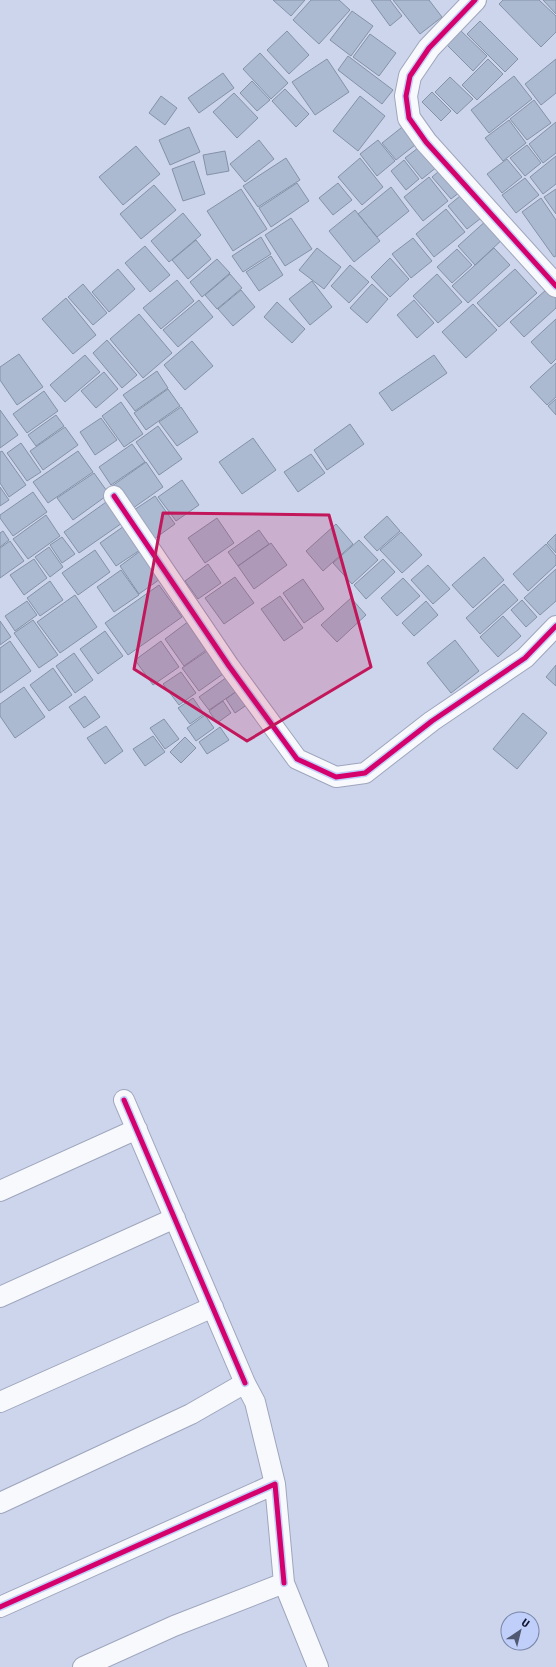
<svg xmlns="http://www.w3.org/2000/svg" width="556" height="1667" viewBox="0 0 556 1667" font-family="'Fira Sans Condensed',sans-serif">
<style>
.building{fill:#abbad0;stroke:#8392a7}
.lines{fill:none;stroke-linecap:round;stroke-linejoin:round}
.street-casing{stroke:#9ea6bd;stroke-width:22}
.secondary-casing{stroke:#9ea6bd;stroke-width:24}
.street{stroke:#f8f9fc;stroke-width:20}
.secondary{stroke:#f8f9fc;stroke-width:22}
.cycleway-casing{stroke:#c0cffa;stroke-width:8}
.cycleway{stroke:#d6006c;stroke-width:5}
.marked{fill:#c2185b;fill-opacity:0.2;stroke:#c2185b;stroke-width:3;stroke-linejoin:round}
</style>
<rect width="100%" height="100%" fill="#cdd5ed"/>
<!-- building -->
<path class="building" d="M 273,0 L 305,0 L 291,16 Z
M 311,0 L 339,0 L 350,10 L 319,44 L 293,20 Z
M 371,0 L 390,0 L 402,16 L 390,26 Z
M 393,0 L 429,0 L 442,17 L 420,34 Z
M 503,0 L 539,0 L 556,16 L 556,32 L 541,47 L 499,4 Z
M 543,0 L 556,0 L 556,14 Z
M 352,11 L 373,26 L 351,56 L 330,40 Z
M 480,21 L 518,59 L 505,72 L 467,34 Z
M 460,30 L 487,56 L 473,71 L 446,44 Z
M 287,31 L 309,55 L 289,74 L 267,50 Z
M 370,34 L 396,53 L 379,76 L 353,57 Z
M 260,53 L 288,83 L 271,99 L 243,69 Z
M 348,56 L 393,90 L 382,104 L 338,70 Z
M 327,59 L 349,92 L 315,115 L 292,82 Z
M 488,59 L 503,74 L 477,100 L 462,85 Z
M 556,59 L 556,93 L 541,105 L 525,84 Z
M 223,73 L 234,88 L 199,113 L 188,98 Z
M 514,76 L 532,99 L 489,133 L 471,110 Z
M 450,77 L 473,99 L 457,114 L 435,92 Z
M 252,81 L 270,100 L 257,111 L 240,93 Z
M 285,89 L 309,114 L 296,127 L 272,101 Z
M 432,92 L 451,111 L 441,121 L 422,102 Z
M 234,93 L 258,118 L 237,138 L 213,112 Z
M 161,96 L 177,108 L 165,125 L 149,113 Z
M 360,96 L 385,116 L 358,151 L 333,131 Z
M 534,100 L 551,123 L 527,140 L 510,119 Z
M 509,120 L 526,143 L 503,161 L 485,138 Z
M 556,122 L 556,153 L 543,163 L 529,144 Z
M 406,124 L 420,141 L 396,160 L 382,143 Z
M 189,127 L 200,152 L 170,165 L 159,140 Z
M 259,140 L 274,159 L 245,182 L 230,164 Z
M 378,140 L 395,161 L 377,176 L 360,154 Z
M 422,145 L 438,166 L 422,179 L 405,158 Z
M 527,145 L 541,163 L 525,176 L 510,158 Z
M 136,146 L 160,174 L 123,205 L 99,177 Z
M 225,151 L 229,171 L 207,175 L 203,155 Z
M 556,156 L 556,184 L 543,194 L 530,177 Z
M 286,158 L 300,180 L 258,207 L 243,186 Z
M 360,158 L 383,187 L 362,205 L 338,177 Z
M 507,159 L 522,177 L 502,193 L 487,174 Z
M 404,160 L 419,179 L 406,190 L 391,171 Z
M 194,161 L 205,194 L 183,201 L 172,169 Z
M 445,166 L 464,189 L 451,199 L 432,177 Z
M 429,177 L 448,201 L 423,221 L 404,197 Z
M 525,178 L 539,195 L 516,213 L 502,195 Z
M 297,183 L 309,201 L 271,227 L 259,208 Z
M 338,183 L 352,200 L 333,215 L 319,198 Z
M 154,185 L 176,210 L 141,239 L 120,214 Z
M 391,187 L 409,211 L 377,237 L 358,214 Z
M 241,189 L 267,229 L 233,251 L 207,211 Z
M 556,189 L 556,214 L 544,197 Z
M 466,191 L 485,215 L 467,229 L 448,206 Z
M 541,198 L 556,220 L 556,256 L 554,257 L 522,212 Z
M 446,209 L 465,232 L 434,257 L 416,234 Z
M 355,210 L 380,241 L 354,262 L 329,231 Z
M 183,213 L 201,235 L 169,262 L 151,241 Z
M 291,218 L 312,249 L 285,266 L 265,235 Z
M 488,219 L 505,237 L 475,265 L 458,246 Z
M 261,237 L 271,254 L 243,272 L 232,256 Z
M 413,238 L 432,261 L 411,278 L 392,254 Z
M 196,240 L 211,259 L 188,279 L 172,260 Z
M 145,246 L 170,275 L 150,292 L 125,263 Z
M 317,248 L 341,267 L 324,289 L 299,270 Z
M 494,248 L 510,265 L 468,303 L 452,286 Z
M 457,249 L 472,265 L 452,283 L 437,267 Z
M 271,256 L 283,275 L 259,291 L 246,272 Z
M 390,258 L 409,279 L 390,297 L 371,277 Z
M 217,259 L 230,273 L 202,297 L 190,282 Z
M 350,265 L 369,282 L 349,303 L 331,286 Z
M 118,269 L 135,289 L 109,312 L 92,292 Z
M 515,269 L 537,293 L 499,327 L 477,303 Z
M 230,274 L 242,288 L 217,309 L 205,295 Z
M 437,274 L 462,302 L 438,323 L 413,296 Z
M 177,280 L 194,301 L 161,329 L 143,308 Z
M 312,281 L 332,307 L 310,325 L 289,299 Z
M 83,284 L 107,313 L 93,325 L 68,297 Z
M 372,284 L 388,299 L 367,323 L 350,308 Z
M 547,289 L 556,298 L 556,308 L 524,337 L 510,322 Z
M 241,290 L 255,307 L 233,326 L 218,309 Z
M 66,298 L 96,335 L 73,354 L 42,319 Z
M 199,300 L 213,317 L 178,347 L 163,330 Z
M 414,300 L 434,323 L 417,338 L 397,315 Z
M 277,302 L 305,329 L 292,343 L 264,317 Z
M 473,304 L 497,330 L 466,358 L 442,332 Z
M 139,314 L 172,353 L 143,378 L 110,339 Z
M 556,319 L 556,359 L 551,364 L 531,342 Z
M 107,340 L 137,375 L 122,388 L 93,353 Z
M 192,341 L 213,366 L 185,390 L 164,365 Z
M 19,354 L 43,387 L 17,405 L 0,380 L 0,367 Z
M 85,355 L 100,372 L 65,402 L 50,385 Z
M 434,355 L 447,373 L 392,411 L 379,393 Z
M 556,363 L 556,397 L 547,405 L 530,387 Z
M 157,371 L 168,388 L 135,411 L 123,395 Z
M 104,372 L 118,389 L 96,408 L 81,391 Z
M 168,389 L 180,406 L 146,430 L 134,413 Z
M 44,391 L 58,411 L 27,433 L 13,414 Z
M 556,399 L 556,415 L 548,406 Z
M 121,402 L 143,434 L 124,447 L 102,416 Z
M 181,407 L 198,432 L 177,446 L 159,422 Z
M 0,410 L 18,435 L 0,448 Z
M 56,415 L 64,426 L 36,446 L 28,435 Z
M 101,418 L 117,440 L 95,455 L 80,432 Z
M 350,424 L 364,444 L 327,470 L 314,450 Z
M 158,426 L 182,459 L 159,475 L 136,442 Z
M 65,427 L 78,445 L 43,470 L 30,451 Z
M 253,438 L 276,470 L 242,494 L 219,462 Z
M 21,443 L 41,472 L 27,481 L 7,453 Z
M 132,444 L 145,462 L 111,485 L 99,467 Z
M 2,451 L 26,485 L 9,497 L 0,483 L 0,452 Z
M 78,451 L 93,472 L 48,503 L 33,482 Z
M 311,454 L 325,473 L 298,492 L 284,472 Z
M 146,462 L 163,487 L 129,511 L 112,486 Z
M 94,473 L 109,494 L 73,520 L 57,498 Z
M 182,480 L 199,505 L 176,521 L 158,497 Z
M 0,487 L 9,500 L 0,506 Z
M 33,492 L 47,512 L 13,536 L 0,518 L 0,515 Z
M 155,496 L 175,524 L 154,539 L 134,510 Z
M 109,500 L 125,521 L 79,553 L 64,532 Z
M 46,515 L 60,536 L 28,559 L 13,539 Z
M 387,516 L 400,531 L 377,551 L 364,537 Z
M 217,518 L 234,543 L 205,563 L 188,538 Z
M 127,524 L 143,548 L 116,566 L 100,543 Z
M 336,524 L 353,544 L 323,571 L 306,551 Z
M 259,530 L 269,544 L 238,566 L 228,552 Z
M 3,531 L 9,540 L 0,547 L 0,533 Z
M 401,532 L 422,555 L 402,573 L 380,550 Z
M 556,534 L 556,553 L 547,543 Z
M 62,537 L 75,554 L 62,563 L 50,545 Z
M 359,540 L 378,560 L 352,584 L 333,563 Z
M 10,541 L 24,561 L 0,578 L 0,548 Z
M 271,543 L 287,565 L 254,589 L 238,566 Z
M 546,544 L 556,556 L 556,565 L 528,591 L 513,574 Z
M 49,547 L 63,567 L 50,577 L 35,557 Z
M 143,549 L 163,577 L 139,594 L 120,566 Z
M 95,550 L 110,572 L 78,595 L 62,573 Z
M 484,557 L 504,580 L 473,608 L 452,585 Z
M 34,559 L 47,578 L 24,595 L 10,575 Z
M 383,559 L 395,572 L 366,599 L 354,585 Z
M 208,564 L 221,583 L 198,599 L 185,581 Z
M 428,565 L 450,589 L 433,604 L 411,580 Z
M 556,569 L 556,601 L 540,615 L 524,598 Z
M 121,570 L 139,595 L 114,612 L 97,587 Z
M 235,577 L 254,603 L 224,624 L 205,598 Z
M 403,578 L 420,596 L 397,616 L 381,598 Z
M 303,579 L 324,609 L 304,623 L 283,593 Z
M 50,581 L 63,600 L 40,616 L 27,598 Z
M 504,584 L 518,600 L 480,634 L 466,618 Z
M 159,585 L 182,617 L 128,655 L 105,623 Z
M 75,595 L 97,627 L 60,653 L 37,622 Z
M 280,596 L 303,628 L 284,641 L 261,609 Z
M 351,598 L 366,615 L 337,642 L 321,625 Z
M 522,600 L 537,617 L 526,627 L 511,610 Z
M 27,601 L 37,615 L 15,631 L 5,616 Z
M 426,601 L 438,615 L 414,636 L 402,623 Z
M 503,616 L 521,636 L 498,657 L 480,637 Z
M 33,620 L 58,655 L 39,668 L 14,633 Z
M 0,621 L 11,637 L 0,645 Z
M 189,621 L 209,648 L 184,666 L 165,639 Z
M 105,631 L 123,656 L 98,674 L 80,649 Z
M 455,640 L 479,671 L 451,693 L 427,663 Z
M 10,641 L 31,671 L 0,693 L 0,648 Z
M 161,641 L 179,667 L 153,685 L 135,660 Z
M 207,651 L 223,674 L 199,691 L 182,668 Z
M 74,653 L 93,680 L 75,693 L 56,666 Z
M 556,665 L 556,686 L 546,677 Z
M 53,668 L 72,695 L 49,711 L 30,685 Z
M 181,672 L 196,693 L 179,705 L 163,684 Z
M 230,675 L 240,689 L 209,710 L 199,697 Z
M 24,687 L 45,717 L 15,738 L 0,716 L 0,704 Z
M 241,688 L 251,702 L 235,713 L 226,699 Z
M 85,696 L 100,717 L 84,728 L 69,707 Z
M 193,698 L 204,714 L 190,724 L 178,708 Z
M 223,701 L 231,713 L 217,723 L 209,711 Z
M 523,713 L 547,733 L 517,769 L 493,749 Z
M 205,715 L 214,728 L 196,741 L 187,728 Z
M 164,719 L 179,739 L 165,749 L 150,728 Z
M 106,726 L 123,751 L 105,764 L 87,738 Z
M 220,727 L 229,740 L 207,754 L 199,742 Z
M 153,736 L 165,752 L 145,766 L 133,749 Z
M 185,737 L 196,748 L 181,763 L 170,752 Z"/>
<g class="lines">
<!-- street casing -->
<g class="street-casing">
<path id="street" d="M 114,496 L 229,666 L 297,759 L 336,777 L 365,773 L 432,721 L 525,658 L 556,626
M 124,1100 L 245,1383
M 0,1191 L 137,1129
M 0,1297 L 175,1218
M 0,1402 L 213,1307
M 0,1503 L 191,1414 L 245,1383 L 255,1402 L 275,1484
M 0,1607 L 275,1484 L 284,1583
M 83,1667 L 174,1626 L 284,1583 L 318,1667"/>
</g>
<!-- secondary casing -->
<g class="secondary-casing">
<path id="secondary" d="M 475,0 L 429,48 L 410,76 L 406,96 L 409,118 L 426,142 L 556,286"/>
</g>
<!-- street -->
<use href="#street" class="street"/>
<!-- secondary -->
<use href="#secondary" class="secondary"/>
<!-- cycleway casing -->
<g class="cycleway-casing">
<path id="cycleway" d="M 475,0 L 429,48 L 410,76 L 406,96 L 409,118 L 426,142 L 556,286
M 114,496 L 229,666 L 297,759 L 336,777 L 365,773 L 432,721 L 525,658 L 556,626
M 124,1100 L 245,1383
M 0,1607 L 275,1484 L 284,1583"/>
</g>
<!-- cycleway -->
<use href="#cycleway" class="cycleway"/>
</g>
<!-- marked area -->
<path class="marked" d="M 163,513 L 329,515 L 371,667 L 247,741 L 134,669 Z"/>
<!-- north arrow -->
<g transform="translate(520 1631) rotate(35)"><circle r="19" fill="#c0cffa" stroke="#7985a9"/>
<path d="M0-3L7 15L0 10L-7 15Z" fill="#515872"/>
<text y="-6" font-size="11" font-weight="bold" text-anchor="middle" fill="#0e152f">U</text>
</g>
</svg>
